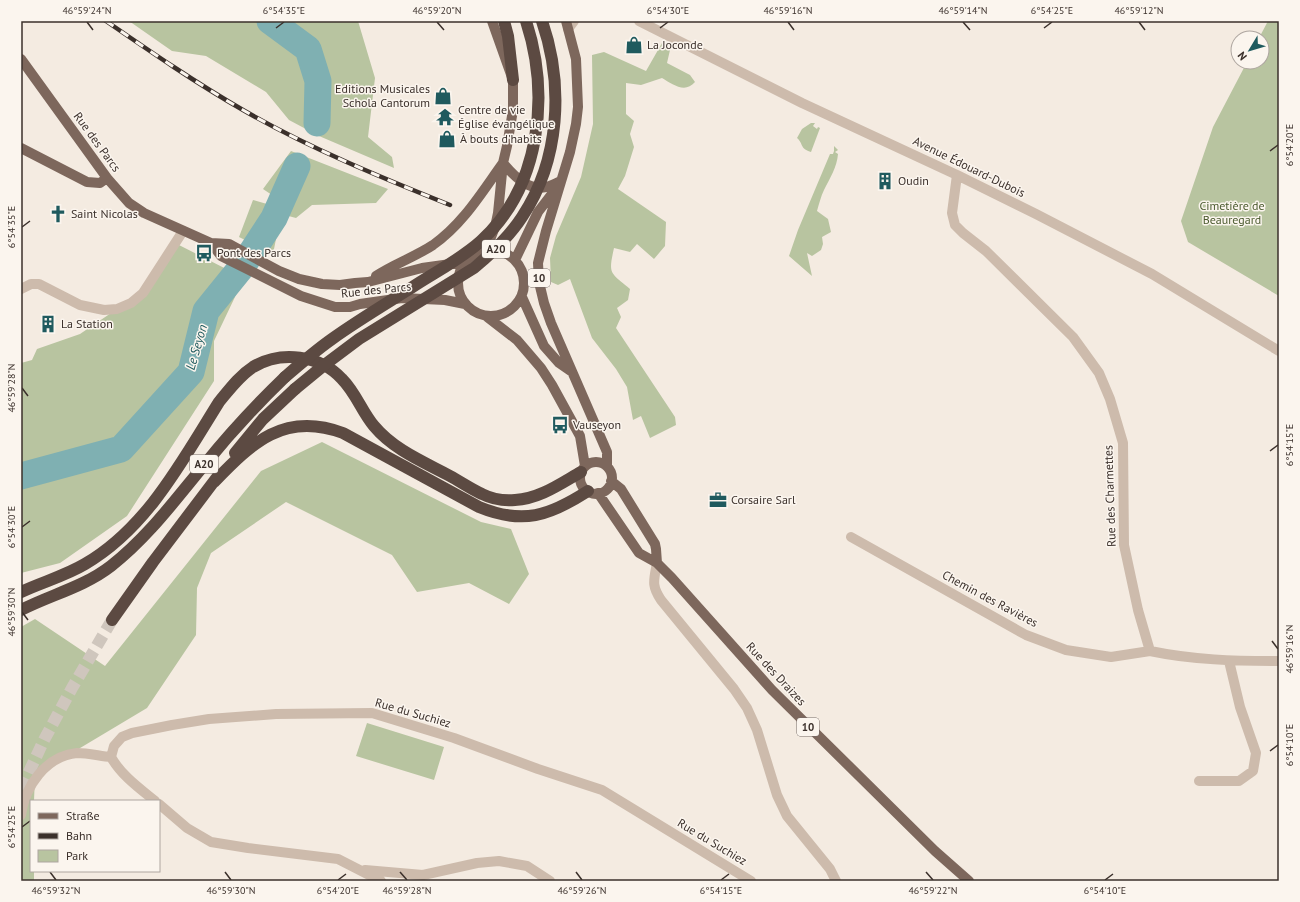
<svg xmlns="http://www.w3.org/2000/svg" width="1300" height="902" viewBox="0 0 1300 902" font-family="'PT Sans',sans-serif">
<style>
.green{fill:#b8c4a0}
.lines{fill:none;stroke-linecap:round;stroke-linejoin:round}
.river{stroke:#7fb0b2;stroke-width:27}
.highway-tunnel{stroke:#cfc6bd;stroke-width:12;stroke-dasharray:12 6;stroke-linecap:butt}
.minor{stroke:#cdbbac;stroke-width:10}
.major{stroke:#7d675c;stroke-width:10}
.highway{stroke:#5c4a42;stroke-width:12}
.rail-casing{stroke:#3b302b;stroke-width:4.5}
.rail{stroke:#fbf5ee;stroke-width:3;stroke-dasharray:9;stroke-linecap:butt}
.highway-bridge{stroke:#5c4a42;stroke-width:12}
.ticks{fill:none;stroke:#3b302b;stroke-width:1.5}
.labels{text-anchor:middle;stroke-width:3;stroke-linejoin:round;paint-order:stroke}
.shield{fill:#fbf5ee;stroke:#756b66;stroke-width:1}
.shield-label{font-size:11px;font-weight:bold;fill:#3b302b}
.poi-label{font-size:12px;fill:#3b302b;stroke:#fbf5ee;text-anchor:start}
.street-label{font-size:12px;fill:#3b302b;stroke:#fbf5ee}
.park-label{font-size:12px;fill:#4a5a2e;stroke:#fbf5ee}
.water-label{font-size:13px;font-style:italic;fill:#1f5a5e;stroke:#fbf5ee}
.neatline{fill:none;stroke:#3b302b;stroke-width:1.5}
.ticks-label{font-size:10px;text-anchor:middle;fill:#3b302b}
</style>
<rect width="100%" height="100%" fill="#f4ebe1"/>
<!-- green -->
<path class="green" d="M 129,21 L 358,21 L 375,78 L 368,137 L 392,157 L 394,168 L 319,136 L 289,120 L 266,92 L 206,56 L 172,51 Z
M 1268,21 L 1279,21 L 1279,296 L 1188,242 L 1181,221 L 1213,127 L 1247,62 L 1262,62 L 1262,38 L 1259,38 Z
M 662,43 L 670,50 L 667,63 L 690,75 L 695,82 C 685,94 672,84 662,78 L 641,85 L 626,83 L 626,114 L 634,121 L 630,134 L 634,147 L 625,176 L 618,189 L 666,222 L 665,246 L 654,259 L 637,244 L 630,252 L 614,248 C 608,275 610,272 630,289 L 628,300 L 617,308 L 621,317 L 616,328 L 675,417 L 676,425 L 650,438 L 641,416 L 633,420 L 627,387 L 616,369 L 592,338 L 570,279 L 558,285 L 551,282 L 550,258 L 556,236 L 581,177 L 593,124 L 592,55 L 604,52 L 646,71 Z
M 811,123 L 815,123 L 813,126 L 817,129 L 818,127 L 820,128 L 811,152 C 799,148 804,144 797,138 L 802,129 Z
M 834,146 L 838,150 L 835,152 L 838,154 C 837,167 830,178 824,190 C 821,196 819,204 817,211 L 828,219 L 831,232 L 822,237 L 823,244 L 821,250 L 812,256 L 807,253 L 812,276 L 789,256 L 798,230 L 830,154 L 833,154 L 834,151 Z
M 291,151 L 388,189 L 376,203 L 312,205 L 296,218 L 281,214 L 273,254 L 239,237 L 253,200 L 267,204 L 272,195 L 263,189 Z
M 175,243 L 244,278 L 214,341 L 214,381 L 127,516 L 60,563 L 21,573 L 21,363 L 32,360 L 37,349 L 80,334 L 117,309 L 131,303 Z
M 322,442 L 481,522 L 511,529 L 529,574 L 509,604 L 469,583 L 417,592 L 392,555 L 286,502 L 211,553 L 197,588 L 196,635 L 147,708 L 35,775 L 34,801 L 31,801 L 31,871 L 34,871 L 34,881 L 21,881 L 21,627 L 35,619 L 105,666 L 261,471 Z
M 367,723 L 444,747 L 434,780 L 356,756 Z"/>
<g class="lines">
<!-- river -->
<path class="river" d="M 270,21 L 308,49 L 318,81 L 317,123
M 21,476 L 121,449 L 191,372 L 206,311 L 244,264 L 274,218 L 297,166"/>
<!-- highway-tunnel -->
<path class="highway-tunnel" d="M 21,789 L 44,740 L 72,688 L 112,620"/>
<!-- minor -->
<path class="minor" d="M 639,21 L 802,103 L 957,175 L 1036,214 L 1152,274 L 1279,351
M 568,29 L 574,21
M 957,175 L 952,213 L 955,225 L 963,233 L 986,251 L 1073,337 L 1099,373 L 1110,399 L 1123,443 L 1124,545 L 1138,610 L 1150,651 C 1193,660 1235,661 1279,661
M 21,289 L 31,284 L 39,284 L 80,305 L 104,310 L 117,309 L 131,303 L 143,293 L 183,231
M 851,537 L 1026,635 L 1066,650 L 1111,657 L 1150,651
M 657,563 C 654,580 651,585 661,600 L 734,689 L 747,708 L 757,730 L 777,795 L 787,816 L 830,869 L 836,881
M 1199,781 L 1239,781 L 1253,771 L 1256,753 L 1240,707 L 1229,661
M 155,801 C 139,788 121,775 111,757 L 114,746 L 122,737 L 132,733 L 172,725 L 209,719 L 276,714 L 372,713 L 454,738 L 538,769 L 602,790 L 751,881
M 159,804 L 187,828 L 211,842 L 248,848 L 338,859 L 381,881
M 21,815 C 25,786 46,756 77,753 C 88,753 100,756 111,757
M 365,870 L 423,875 L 477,863 L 499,861 L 527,866 L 550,881"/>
<!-- major -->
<path class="major" d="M 566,21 L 576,59 L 578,107 L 576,124 L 570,152 L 546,231 L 538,263 L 539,282 L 544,303 L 551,323 L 607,452 L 607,466
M 21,59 L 107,178 L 129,203 L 144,213 L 211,243 L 229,244 L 279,271 L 299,279 L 322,284 L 340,285 L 355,283 L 368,282 L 422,268 L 465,262
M 21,148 L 87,182 L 100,183 L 107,178
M 503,163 C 514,176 528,191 546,187 C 551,186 556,183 561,181
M 211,243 L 221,256 L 301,296 L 335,307 L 350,307 L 360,304 L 402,298 L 445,300 L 465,304
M458 283a33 33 0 1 1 66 0a33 33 0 1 1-66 0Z
M 486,250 L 495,227 L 498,213 L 503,163 L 507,146 L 513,110 L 513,80 L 492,21
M 515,260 L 538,212 L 558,186
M 376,276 C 394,264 415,257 433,245 C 463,224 482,192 503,163
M 522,297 L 544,346 L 559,363 L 572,372
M 486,316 L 517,340 L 541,368 L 552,385 L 580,436 L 585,466
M580 478a16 16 0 1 1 32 0a16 16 0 1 1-32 0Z
M 611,481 L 621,489 L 655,544 L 656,549 L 657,563
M 598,493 L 639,553 L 657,563 L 672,578 L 772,690 L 935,851 L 969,881"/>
<!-- highway -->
<path class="highway" d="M 504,21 L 508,36 L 513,80
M 235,453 L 263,419 L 295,389
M 214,482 C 252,443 284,411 343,433 L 479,507 C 523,525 549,516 588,491
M 21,592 C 42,582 65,576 85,564 C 147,528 182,461 219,402 C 229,390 239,376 253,367 C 281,350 320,355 342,379 C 356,393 362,412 374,426 C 394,450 424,462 450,476 C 461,482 471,489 482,494 C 492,499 504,501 515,500 C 539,499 560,484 581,472
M 21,610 C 50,595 84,587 111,566 C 148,537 175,500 205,464 C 230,433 256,405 285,377
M 112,620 L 153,562 L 218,476"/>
<!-- rail casing -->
<g class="rail-casing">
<path id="rail" d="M 106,21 C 151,52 196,83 243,110 C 309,148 380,177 450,205"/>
</g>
<!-- rail -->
<use href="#rail" class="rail"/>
<!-- highway-bridge -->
<path class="highway-bridge" d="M 285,377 C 300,364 315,351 332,339 C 357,321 384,305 411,288 C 435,272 460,260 481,241 C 541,186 550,95 526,21
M 295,389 L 323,366 L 359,339 L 474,268 C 492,253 509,237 522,217 C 560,160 564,85 542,21"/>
</g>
<!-- ticks -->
<path class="ticks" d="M 87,22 L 93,30M 437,22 L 444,30M 788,22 L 794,30M 963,22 L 970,30M 1139,22 L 1145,30M 276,28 L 284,22M 660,28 L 668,22M 1044,28 L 1052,22M 1270,151 L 1278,145M 22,227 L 30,221M 22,388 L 28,396M 1270,451 L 1278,445M 22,527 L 30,521M 22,612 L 28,620M 1272,641 L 1278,649M 1270,751 L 1278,745M 22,827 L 30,821M 50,872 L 56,880M 225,872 L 231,880M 400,872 L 407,880M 576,872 L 582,880M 926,872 L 933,880M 338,880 L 346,874M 721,880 L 729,874M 1105,880 L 1113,874"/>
<!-- icons -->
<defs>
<g id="shop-bare" transform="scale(1.38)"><path d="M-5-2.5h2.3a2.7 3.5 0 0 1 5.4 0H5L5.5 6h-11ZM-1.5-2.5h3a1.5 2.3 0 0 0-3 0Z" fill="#1f5a5e" stroke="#fbf5ee" stroke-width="2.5" paint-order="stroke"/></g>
<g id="temple-bare" transform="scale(1.38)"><path d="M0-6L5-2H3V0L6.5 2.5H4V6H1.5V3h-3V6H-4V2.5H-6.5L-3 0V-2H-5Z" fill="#1f5a5e" stroke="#fbf5ee" stroke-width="2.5" paint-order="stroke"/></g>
<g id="building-bare" transform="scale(1.38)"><path d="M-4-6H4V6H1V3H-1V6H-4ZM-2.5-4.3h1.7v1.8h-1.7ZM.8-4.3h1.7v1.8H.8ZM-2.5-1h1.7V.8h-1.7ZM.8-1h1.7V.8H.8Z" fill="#1f5a5e" stroke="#fbf5ee" stroke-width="2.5" paint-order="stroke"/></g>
<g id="church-bare" transform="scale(1.38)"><path d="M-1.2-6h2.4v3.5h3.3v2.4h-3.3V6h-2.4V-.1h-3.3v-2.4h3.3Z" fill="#1f5a5e" stroke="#fbf5ee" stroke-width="2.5" paint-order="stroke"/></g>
<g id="bus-bare" transform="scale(1.38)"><path d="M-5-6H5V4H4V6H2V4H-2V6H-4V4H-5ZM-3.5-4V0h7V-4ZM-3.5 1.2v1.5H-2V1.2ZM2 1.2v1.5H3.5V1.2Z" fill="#1f5a5e" stroke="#fbf5ee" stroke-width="2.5" paint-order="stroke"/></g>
<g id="office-bare" transform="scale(1.38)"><path d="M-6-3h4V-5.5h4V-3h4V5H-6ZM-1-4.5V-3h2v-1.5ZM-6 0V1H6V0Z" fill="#1f5a5e" stroke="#fbf5ee" stroke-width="2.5" paint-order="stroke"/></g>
</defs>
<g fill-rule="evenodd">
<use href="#shop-bare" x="634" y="45"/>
<use href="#shop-bare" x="443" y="96"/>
<use href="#temple-bare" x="445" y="117"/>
<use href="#shop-bare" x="447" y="139"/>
<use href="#building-bare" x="885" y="181"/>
<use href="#church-bare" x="58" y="214"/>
<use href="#bus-bare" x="204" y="253"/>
<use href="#building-bare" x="48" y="324"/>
<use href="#bus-bare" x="560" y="425"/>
<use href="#office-bare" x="718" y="500"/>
</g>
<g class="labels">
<!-- shield labels -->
<g class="shield">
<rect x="482" y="240" width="28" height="18" rx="3"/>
<rect x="528" y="269" width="22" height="18" rx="3"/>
<rect x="190" y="455" width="28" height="18" rx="3"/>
<rect x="797" y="718" width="22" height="18" rx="3"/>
</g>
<g class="shield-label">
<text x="496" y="253">A20</text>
<text x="539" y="282">10</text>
<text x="204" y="468">A20</text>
<text x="808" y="731">10</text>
</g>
<!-- poi labels -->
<g class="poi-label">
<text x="647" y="49">La Joconde</text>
<text x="430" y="93" text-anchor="end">Editions Musicales<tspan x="430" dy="14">Schola Cantorum</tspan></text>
<text x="458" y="114">Centre de vie<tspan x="458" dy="14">Église évangélique</tspan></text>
<text x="460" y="143">À bouts d'habits</text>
<text x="898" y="185">Oudin</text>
<text x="71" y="218">Saint Nicolas</text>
<text x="217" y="257">Pont des Parcs</text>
<text x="61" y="328">La Station</text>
<text x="573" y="429">Vauseyon</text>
<text x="731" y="504">Corsaire Sarl</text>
</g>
<!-- street labels -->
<g class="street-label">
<text transform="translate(97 142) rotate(54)" y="4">Rue des Parcs</text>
<text transform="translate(969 167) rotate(26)" y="4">Avenue Édouard-Dubois</text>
<text transform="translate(376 290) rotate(-6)" y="4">Rue des Parcs</text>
<text transform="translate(1110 496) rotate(-92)" y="4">Rue des Charmettes</text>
<text transform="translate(990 599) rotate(28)" y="4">Chemin des Ravières</text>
<text transform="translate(776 674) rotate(47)" y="4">Rue des Draizes</text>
<text transform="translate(413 713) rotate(16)" y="4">Rue du Suchiez</text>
<text transform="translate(712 842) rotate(31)" y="4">Rue du Suchiez</text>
</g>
<!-- park labels -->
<g class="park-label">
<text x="1232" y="210">Cimetière de<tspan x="1232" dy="14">Beauregard</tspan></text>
</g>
<!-- water labels -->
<g class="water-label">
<text transform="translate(196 347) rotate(-74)" y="5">Le Seyon</text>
</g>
</g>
<!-- border -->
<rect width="1300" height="902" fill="none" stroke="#fbf5ee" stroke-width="44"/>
<!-- legend -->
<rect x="30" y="800" width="130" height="72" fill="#fbf5ee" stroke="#aea6a0"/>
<rect x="38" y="813" width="20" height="6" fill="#7d675c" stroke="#aea6a0"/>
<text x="66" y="820" font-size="12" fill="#3b302b">Straße</text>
<rect x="38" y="833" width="20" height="6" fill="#3b302b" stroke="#aea6a0"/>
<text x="66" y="840" font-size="12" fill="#3b302b">Bahn</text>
<rect x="38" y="850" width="20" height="12" fill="#b8c4a0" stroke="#aea6a0"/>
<text x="66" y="860" font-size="12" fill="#3b302b">Park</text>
<!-- north arrow -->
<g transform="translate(1250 50) rotate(232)"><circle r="19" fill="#fbf5ee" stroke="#aea6a0"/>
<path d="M0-3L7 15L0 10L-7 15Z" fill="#1f5a5e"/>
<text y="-6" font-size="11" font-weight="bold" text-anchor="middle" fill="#3b302b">N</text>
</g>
<rect x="22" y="22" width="1256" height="858" class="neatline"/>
<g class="ticks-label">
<text x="87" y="14">46°59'24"N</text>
<text x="284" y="14">6°54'35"E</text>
<text x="437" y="14">46°59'20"N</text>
<text x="668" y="14">6°54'30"E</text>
<text x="788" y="14">46°59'16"N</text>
<text x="963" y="14">46°59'14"N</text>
<text x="1052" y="14">6°54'25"E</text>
<text x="1139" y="14">46°59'12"N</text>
<text transform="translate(1289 145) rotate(-90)" y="4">6°54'20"E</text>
<text transform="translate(11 227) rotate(-90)" y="4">6°54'35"E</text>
<text transform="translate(11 388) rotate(-90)" y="4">46°59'28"N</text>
<text transform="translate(1289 445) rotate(-90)" y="4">6°54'15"E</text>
<text transform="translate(11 527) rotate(-90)" y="4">6°54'30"E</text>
<text transform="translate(11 612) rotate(-90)" y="4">46°59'30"N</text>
<text transform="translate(1289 649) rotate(-90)" y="4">46°59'16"N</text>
<text transform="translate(1289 745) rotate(-90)" y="4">6°54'10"E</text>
<text transform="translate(11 827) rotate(-90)" y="4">6°54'25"E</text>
<text x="56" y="894">46°59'32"N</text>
<text x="231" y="894">46°59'30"N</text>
<text x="338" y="894">6°54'20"E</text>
<text x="407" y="894">46°59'28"N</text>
<text x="582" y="894">46°59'26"N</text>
<text x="721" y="894">6°54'15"E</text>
<text x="933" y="894">46°59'22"N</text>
<text x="1105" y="894">6°54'10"E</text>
</g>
</svg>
